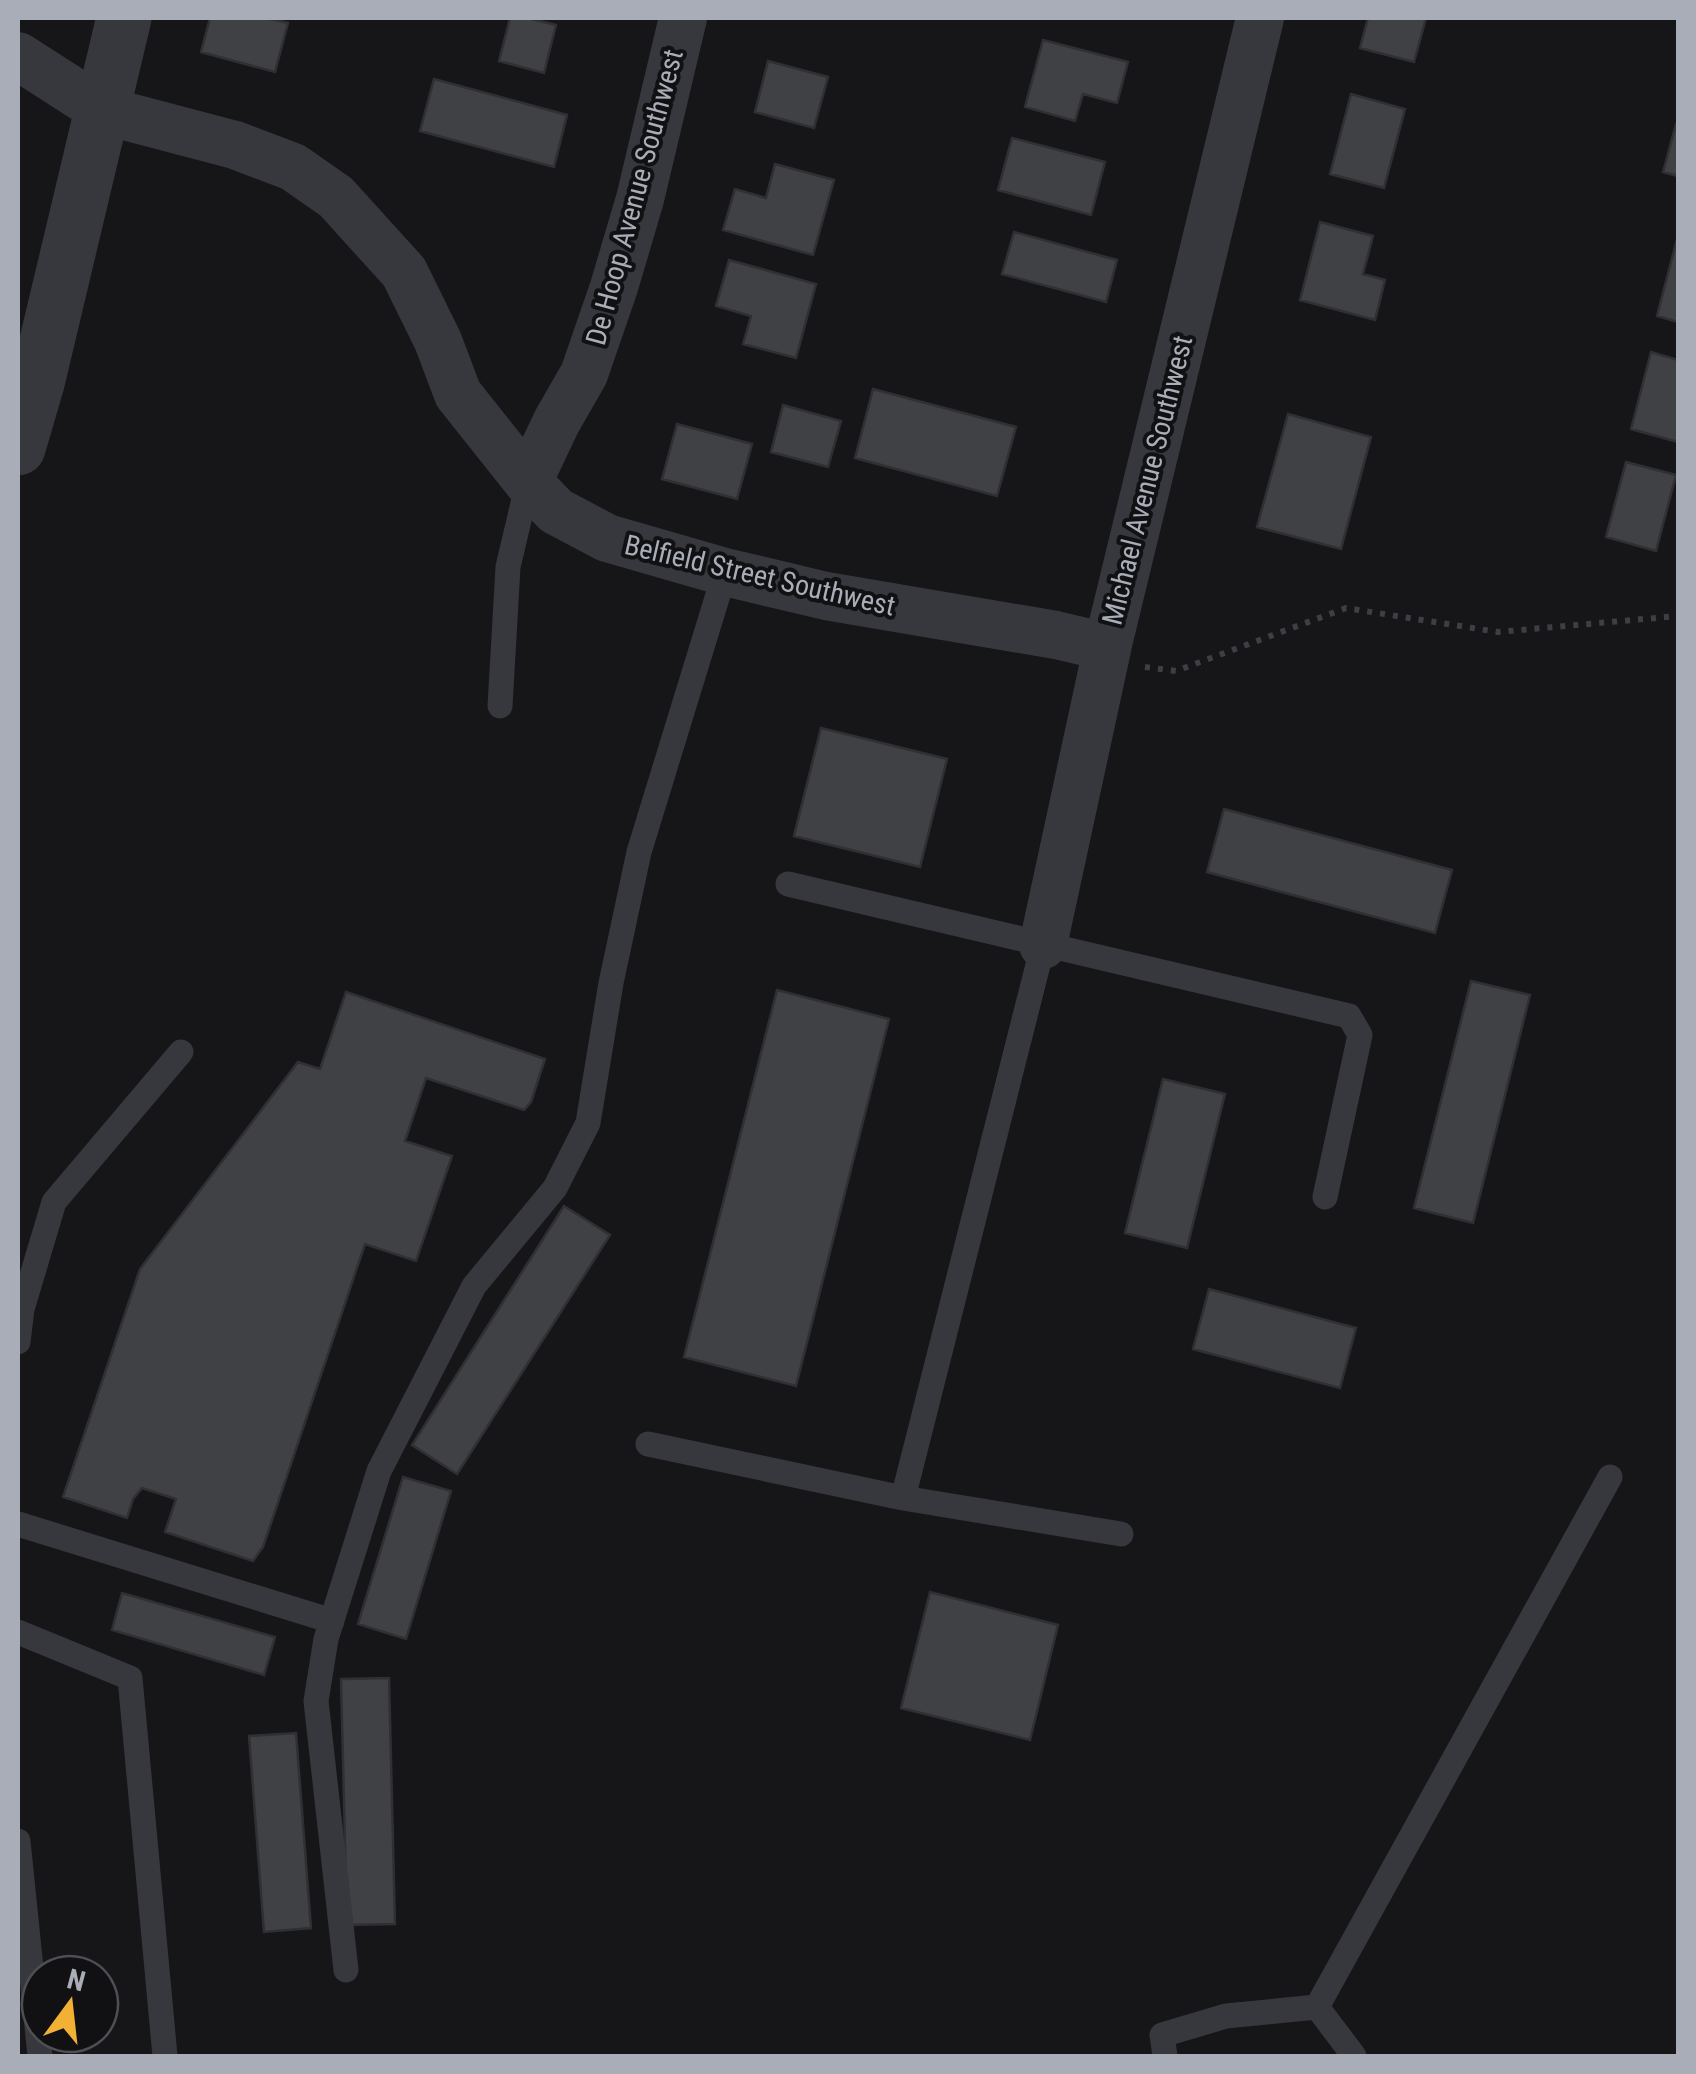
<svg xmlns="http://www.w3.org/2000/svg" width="1696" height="2074" viewBox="0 0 1696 2074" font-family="'Roboto Condensed',sans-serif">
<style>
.building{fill:#404145;stroke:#303034;stroke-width:2.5}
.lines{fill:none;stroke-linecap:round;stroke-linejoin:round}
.path{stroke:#3d3f44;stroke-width:6;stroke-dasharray:5 8;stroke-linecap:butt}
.service{stroke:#37383d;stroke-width:25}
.minor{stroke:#37383d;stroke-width:48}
.tertiary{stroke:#37383d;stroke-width:55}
.labels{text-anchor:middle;stroke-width:8;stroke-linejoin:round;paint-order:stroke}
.street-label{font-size:28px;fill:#a8adb8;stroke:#111113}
</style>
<rect width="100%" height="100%" fill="#161618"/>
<!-- building -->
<path class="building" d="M 210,18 L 266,18 L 288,23 L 275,72 L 201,52 Z
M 510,18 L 528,18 L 556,25 L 544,73 L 499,61 Z
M 1368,18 L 1426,18 L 1414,62 L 1360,48 Z
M 1043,40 L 1128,62 L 1117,103 L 1083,94 L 1075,121 L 1025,107 Z
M 768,61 L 828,77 L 814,128 L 755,112 Z
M 434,79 L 567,115 L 554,167 L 420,131 Z
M 1351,94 L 1405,109 L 1384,188 L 1330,174 Z
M 1676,124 L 1678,124 L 1678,176 L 1663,172 Z
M 1012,138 L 1105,162 L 1091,215 L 998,190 Z
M 775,164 L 834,180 L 813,255 L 723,230 L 735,189 L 766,198 Z
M 1320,222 L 1373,236 L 1363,274 L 1385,280 L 1375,320 L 1300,300 Z
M 1014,232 L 1117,260 L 1106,302 L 1002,274 Z
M 1677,239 L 1678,239 L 1678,322 L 1657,316 Z
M 729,260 L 816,284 L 796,358 L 743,344 L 751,316 L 716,306 Z
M 1651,352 L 1678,360 L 1678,442 L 1631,429 Z
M 873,389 L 1016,427 L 997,496 L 855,458 Z
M 783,405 L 841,421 L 828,467 L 771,452 Z
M 1288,414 L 1371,437 L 1341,549 L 1257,527 Z
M 677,424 L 752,444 L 737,499 L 662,479 Z
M 1626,462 L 1676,475 L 1656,551 L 1606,537 Z
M 821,728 L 947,759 L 920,867 L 794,836 Z
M 1224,809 L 1452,870 L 1435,933 L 1207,872 Z
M 1471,981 L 1530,995 L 1473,1223 L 1414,1208 Z
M 777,990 L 889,1019 L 796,1386 L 684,1357 Z
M 346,992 L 545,1059 L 531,1102 L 524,1110 L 426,1078 L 405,1141 L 452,1156 L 416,1261 L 365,1244 L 263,1547 L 253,1561 L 165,1532 L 176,1499 L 142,1488 L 133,1499 L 127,1518 L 63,1497 L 140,1269 L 298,1062 L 320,1069 Z
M 1163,1079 L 1225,1094 L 1187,1248 L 1125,1233 Z
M 564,1206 L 610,1235 L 457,1474 L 412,1445 Z
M 1209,1289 L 1356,1328 L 1340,1388 L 1193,1349 Z
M 403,1477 L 451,1491 L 406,1639 L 358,1624 Z
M 930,1592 L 1058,1625 L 1030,1740 L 901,1708 Z
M 122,1593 L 275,1637 L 264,1675 L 112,1630 Z
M 389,1678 L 395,1924 L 347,1925 L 341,1679 Z
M 296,1733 L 311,1928 L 264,1932 L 249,1736 Z"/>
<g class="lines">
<!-- path -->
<path class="path" d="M 1145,667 L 1176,671 L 1346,608 L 1498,632 L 1678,616"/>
<!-- service -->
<path class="service" d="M 500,706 L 508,567 L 528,482
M 788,884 L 1349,1016 L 1360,1035 L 1325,1197
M 18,1342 L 22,1309 L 54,1202 L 181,1052
M 648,1444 L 903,1498 L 1121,1534
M 903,1498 L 1043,945
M 18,1524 L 332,1621
M 18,1632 L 130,1678 L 165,2056
M 18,1841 L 40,2056
M 346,1970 L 316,1701 L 326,1639 L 379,1471 L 474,1286 L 555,1188 L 588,1123 L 611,983 L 639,852 L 725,572
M 1317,2007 L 1610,1477
M 1165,2056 L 1162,2035 L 1226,2016 L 1317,2007 L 1354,2056"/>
<!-- minor -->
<path class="minor" d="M 18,56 L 102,110 L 235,145 L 293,167 L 336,197 L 404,272 L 438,341 L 458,394 L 528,482 L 556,511 L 607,538 L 725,572 L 826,596 L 1056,635 L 1107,647
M 528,482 L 557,421 L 584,374 L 614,287 L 640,199 L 683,18
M 1043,945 L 1109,640 L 1260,18"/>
<!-- tertiary -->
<path class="tertiary" d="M 18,448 L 37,383 L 124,18"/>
</g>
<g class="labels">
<!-- street labels -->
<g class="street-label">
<text transform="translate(634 197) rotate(-75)" y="10">De Hoop Avenue Southwest</text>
<text transform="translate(1147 480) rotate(-76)" y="10">Michael Avenue Southwest</text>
<text transform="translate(760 575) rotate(13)" y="10">Belfield Street Southwest</text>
</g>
</g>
<!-- border -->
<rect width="1696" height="2074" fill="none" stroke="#a8adb8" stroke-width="40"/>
<!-- north arrow -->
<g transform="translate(70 2004) rotate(15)"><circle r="48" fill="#111113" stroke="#4d4f55" stroke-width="2.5"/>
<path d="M0-8L18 38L0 25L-18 38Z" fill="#f2b134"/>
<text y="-15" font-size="28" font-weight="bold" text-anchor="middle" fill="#a8adb8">N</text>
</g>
</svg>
